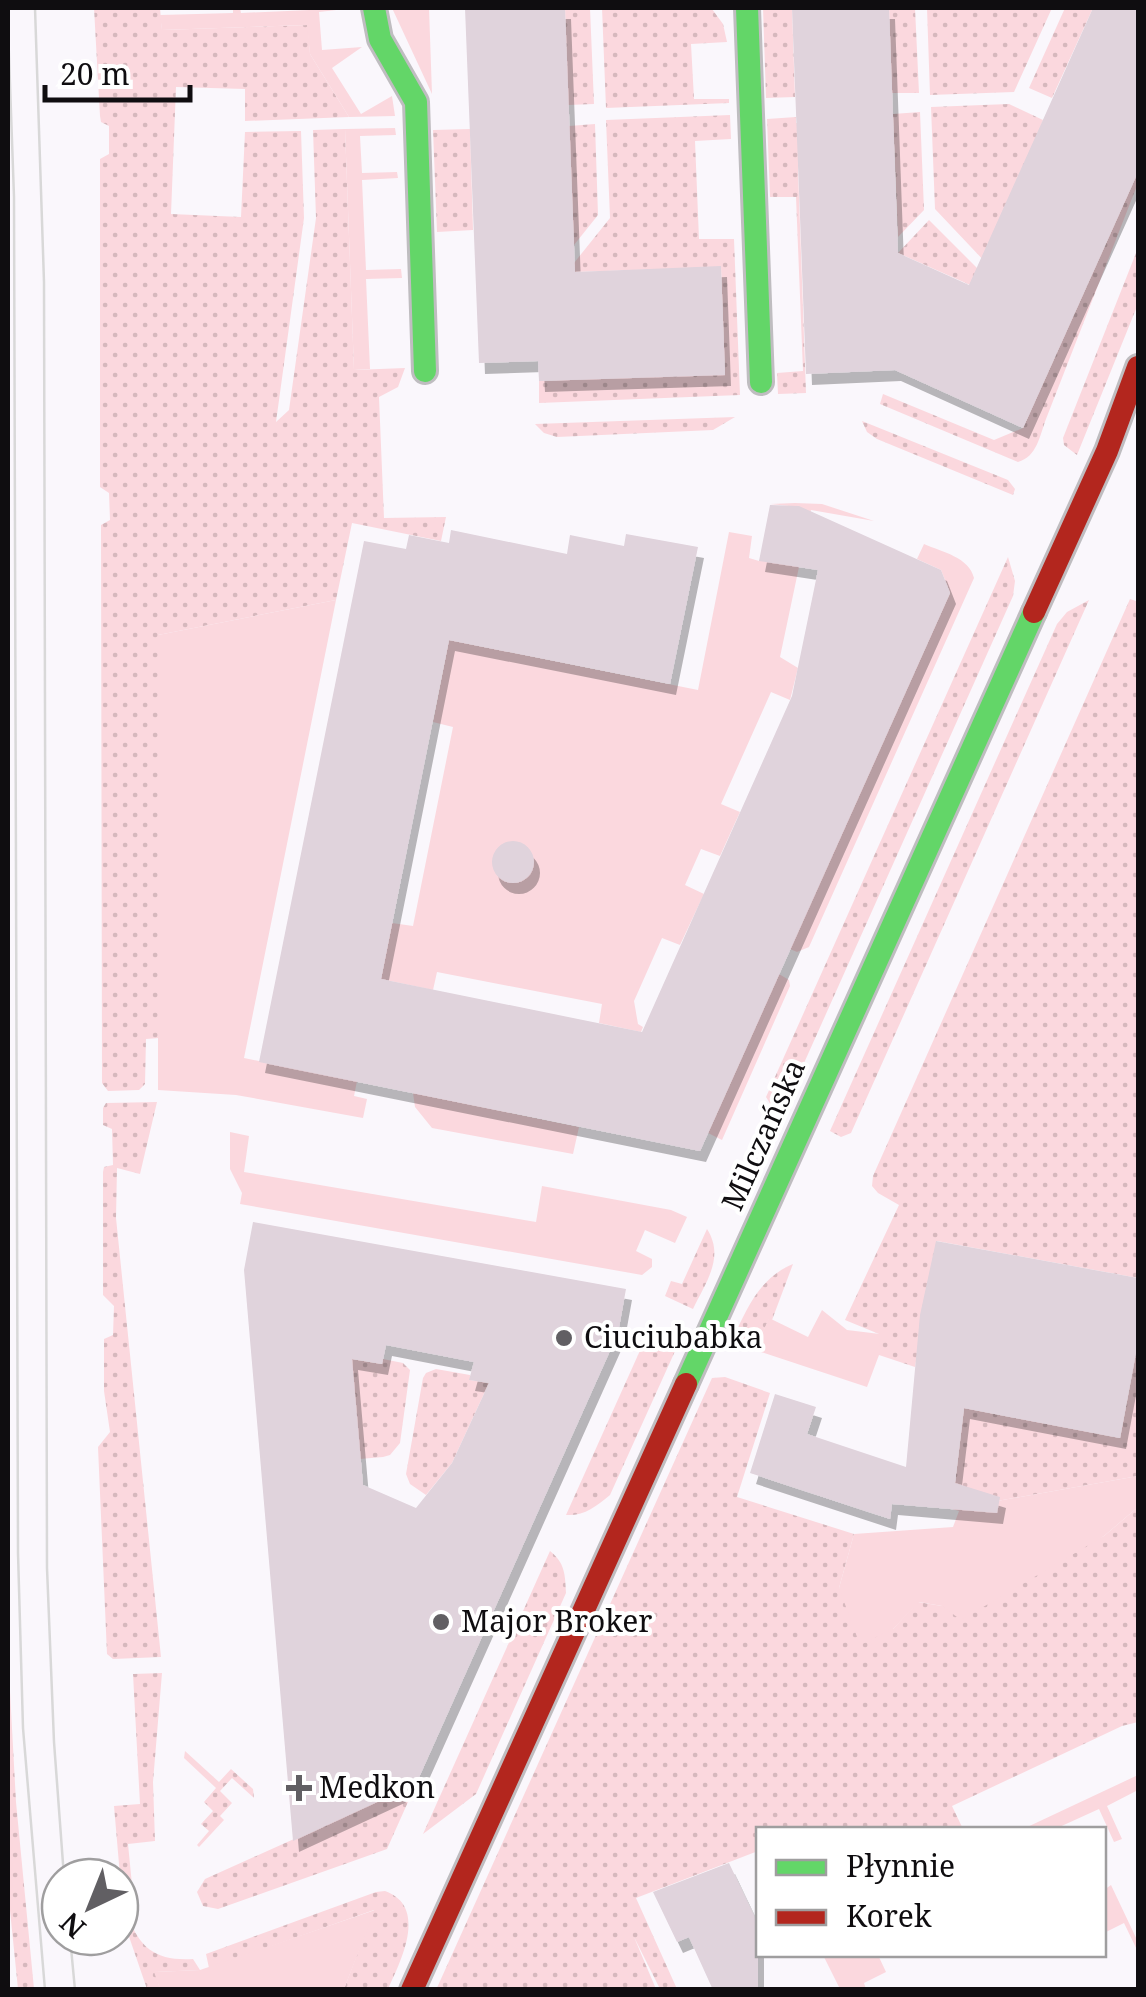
<svg xmlns="http://www.w3.org/2000/svg" width="1146" height="1997" viewBox="0 0 1146 1997" font-family="'Noto Serif',serif">
<style>
.grass{fill:url(#grass-dots)}
.green{fill:#fbd8de}
.building{fill:#e0d3dc;fill-rule:evenodd;filter:url(#shadow)}
.lines{fill:none;stroke-linecap:round;stroke-linejoin:round}
.fast-casing{stroke:#bfbdc0;stroke-width:28}
.jam-casing{stroke:#bfbdc0;stroke-width:28}
.fast{stroke:#63d668;stroke-width:22}
.jam{stroke:#b3261e;stroke-width:22}
.tram{stroke:#d8d8d8;stroke-width:2.5}
.poi-dot{fill:#615f63;stroke:#fff;stroke-width:4}
.labels{text-anchor:middle;stroke-width:8;stroke-linejoin:round;paint-order:stroke}
.street-label{font-size:30px;fill:#0f0d10;stroke:#fff}
.poi-label{font-size:30px;fill:#0f0d10;stroke:#fff;text-anchor:start}
</style>
<defs>
<pattern id="grass-dots" width="8" height="8" patternUnits="userSpaceOnUse" patternTransform="scale(2.5)"><rect width="8" height="8" fill="#fbd8de"/><path d="M2 2h.1M6 6h.1" fill="none" stroke="#d6b8bd" stroke-width="1.8" stroke-linecap="round"/></pattern>
<filter id="shadow"><feDropShadow dx="6" dy="11" stdDeviation="0" flood-color="#0004"/></filter>
</defs>
<rect width="100%" height="100%" fill="#faf7fc"/>
<!-- grass -->
<path class="grass" d="M 94,8 L 160,8 L 162,30 L 308,25 L 310,54 L 349,117 L 245,121 L 245,89 L 176,87 L 171,214 L 241,217 L 245,132 L 301,131 L 304,218 L 276,422 L 289,410 L 316,218 L 313,130 L 345,129 L 354,370 L 405,368 L 398,387 L 379,397 L 384,518 L 446,517 L 441,541 L 352,523 L 336,600 L 158,635 L 159,1038 L 146,1039 L 145,1084 L 139,1090 L 108,1091 L 102,1083 L 101,525 L 110,520 L 109,493 L 100,487 L 100,159 L 109,154 L 109,126 L 101,122 L 100,116 Z
M 565,8 L 590,8 L 594,104 L 568,105 Z
M 602,8 L 712,9 L 723,24 L 727,42 L 691,44 L 694,99 L 729,99 L 729,103 L 606,108 Z
M 763,8 L 792,8 L 795,97 L 766,98 Z
M 889,8 L 915,8 L 919,93 L 892,93 Z
M 927,8 L 1052,8 L 1014,92 L 930,95 Z
M 1065,8 L 1093,8 L 1052,98 L 1029,88 Z
M 1009,104 L 1043,120 L 988,265 L 935,209 L 931,107 Z
M 920,112 L 924,210 L 898,237 L 893,114 Z
M 730,115 L 731,139 L 695,141 L 699,239 L 734,239 L 740,395 L 539,403 L 539,381 L 725,374 L 721,267 L 575,272 L 574,263 L 610,218 L 606,120 Z
M 796,117 L 796,123 L 807,123 L 798,170 L 806,393 L 778,394 L 777,373 L 803,371 L 796,197 L 770,197 L 767,119 Z
M 595,124 L 598,215 L 574,245 L 569,126 Z
M 470,129 L 473,230 L 437,232 L 433,130 Z
M 1138,172 L 1138,183 L 1046,419 C 1040,435 1037,457 1018,462 L 880,404 L 883,394 L 994,440 L 1023,428 Z
M 929,220 L 984,275 L 977,288 L 898,253 Z
M 1138,248 L 1138,304 L 1077,455 L 1064,445 L 1063,438 Z
M 735,417 L 713,430 L 557,437 L 544,433 L 535,424 Z
M 862,421 L 1008,480 L 1015,489 L 1013,495 L 877,439 L 867,432 Z
M 1008,557 L 1015,581 L 1013,596 L 783,1110 L 771,1105 L 766,1097 Z
M 1138,596 L 1138,1278 L 937,1241 L 915,1367 L 879,1355 L 879,1334 L 845,1320 L 899,1205 L 878,1193 L 872,1186 L 873,1176 L 1130,599 L 1136,601 Z
M 1089,600 L 851,1133 L 841,1137 L 830,1131 L 1057,624 L 1067,612 Z
M 157,1102 L 140,1174 L 117,1168 L 116,1218 L 161,1657 L 113,1659 L 107,1654 L 98,1447 L 110,1432 L 104,1391 L 104,1339 L 113,1335 L 114,1306 L 103,1295 L 103,1172 L 104,1167 L 113,1165 L 112,1129 L 103,1125 L 103,1108 L 106,1103 Z
M 707,1229 C 725,1257 706,1282 693,1309 L 665,1296 L 671,1281 L 682,1284 Z
M 793,1264 L 772,1320 L 769,1319 L 755,1350 L 732,1340 C 747,1309 759,1278 793,1264 Z
M 647,1335 L 676,1349 L 610,1495 C 595,1507 585,1516 566,1515 Z
M 1138,1342 L 1138,1476 L 952,1509 L 964,1408 L 1120,1438 Z
M 352,1359 L 382,1364 L 383,1359 L 403,1363 L 410,1370 L 400,1443 L 390,1455 L 383,1457 L 301,1464 Z
M 436,1369 L 470,1375 L 470,1380 L 489,1383 L 452,1463 L 426,1495 L 410,1484 L 406,1474 L 423,1378 L 426,1373 Z
M 725,1377 L 770,1393 L 737,1497 L 854,1534 L 839,1588 L 893,1629 L 918,1602 L 942,1606 L 1104,1536 L 1138,1507 L 1138,1722 L 1122,1726 L 952,1806 L 963,1829 L 758,1830 L 758,1851 L 636,1898 L 677,1989 L 660,1989 L 634,1937 L 656,1989 L 436,1990 L 712,1378 Z
M 550,1551 C 565,1563 565,1574 566,1593 L 476,1794 L 423,1834 Z
M 162,1673 L 153,1782 L 155,1841 L 128,1844 L 135,1915 L 128,1916 C 140,1950 158,1961 193,1959 L 200,1970 L 155,1972 L 160,1989 L 147,1989 L 124,1922 L 114,1806 L 140,1804 L 133,1674 Z
M 8,1691 L 10,1691 L 16,1802 L 34,1989 L 18,1989 L 8,1891 Z
M 185,1751 L 219,1782 L 231,1769 L 253,1789 L 254,1798 L 232,1778 L 220,1791 L 232,1803 L 220,1816 L 224,1820 L 199,1847 L 197,1845 L 209,1831 L 201,1824 L 213,1811 L 204,1802 L 216,1788 L 184,1758 Z
M 416,1784 L 387,1849 L 218,1909 L 203,1906 L 197,1892 L 205,1879 Z
M 385,1891 C 429,1907 400,1962 388,1989 L 344,1989 L 374,1910 L 209,1968 L 206,1954 L 376,1892 Z"/>
<!-- green -->
<path class="green" d="M 233,8 L 240,8 L 241,13 L 354,8 L 319,12 L 322,50 L 362,47 L 332,68 L 361,114 L 392,96 L 395,116 L 349,117 L 310,54 L 307,25 L 162,30 L 160,15 L 233,13 Z
M 392,8 L 429,8 L 432,94 Z
M 395,128 L 396,135 L 360,136 L 362,173 L 397,172 L 398,178 L 362,180 L 366,270 L 401,269 L 402,278 L 366,279 L 370,369 L 354,370 L 345,129 Z
M 795,503 L 822,504 L 874,521 L 811,510 L 780,657 L 798,668 L 790,700 L 771,692 L 721,804 L 740,812 L 720,856 L 701,849 L 685,885 L 704,894 L 680,945 L 662,938 L 634,1001 L 638,1024 L 643,1027 L 641,1032 L 599,1023 L 602,1004 L 437,972 L 433,990 L 381,979 L 392,923 L 413,926 L 453,727 L 433,722 L 449,640 L 698,690 L 729,532 L 752,536 L 749,558 L 759,561 L 789,506 L 770,504 Z
M 924,544 C 942,552 969,557 974,578 L 809,947 L 797,952 L 790,949 L 950,593 L 941,570 L 917,559 Z
M 336,600 L 244,1058 L 357,1081 L 354,1096 L 367,1099 L 363,1118 L 236,1095 L 158,1090 L 158,635 Z
M 779,974 L 789,980 L 790,986 L 722,1140 L 708,1133 Z
M 413,1093 L 579,1127 L 573,1154 L 432,1128 L 415,1107 Z
M 230,1132 L 249,1136 L 244,1172 L 536,1222 L 542,1186 L 671,1210 L 687,1217 L 675,1243 L 645,1230 L 636,1251 L 652,1259 L 652,1267 L 642,1275 L 240,1204 L 242,1193 L 230,1169 Z
M 822,1310 L 847,1330 L 880,1334 L 879,1355 L 867,1387 L 755,1350 L 769,1318 L 808,1337 Z
M 1138,1476 L 1138,1507 L 1104,1536 L 961,1620 L 942,1606 L 919,1602 L 893,1629 L 860,1645 L 839,1588 L 854,1534 L 953,1527 L 959,1511 L 952,1509 Z
M 1138,1775 L 1138,1790 L 1107,1806 L 1122,1839 L 1114,1842 L 1099,1809 L 1055,1829 L 1023,1829 Z
M 1111,1885 L 1138,1942 L 1138,1952 L 1124,1923 L 1104,1933 L 1104,1890 Z
M 375,1910 L 344,1989 L 160,1989 L 154,1972 L 200,1970 Z
M 823,1955 L 878,1955 L 886,1972 L 864,1983 L 866,1989 L 840,1989 Z"/>
<!-- building -->
<path class="building" d="M 465,8 L 565,8 L 575,272 L 721,266 L 725,375 L 539,381 L 538,361 L 479,363 Z
M 792,8 L 889,8 L 898,253 L 969,285 L 1093,8 L 1138,8 L 1138,172 L 1023,428 L 895,370 L 806,374 Z
M 770,505 L 799,506 L 941,570 L 950,593 L 700,1151 L 259,1062 L 364,541 L 406,549 L 409,535 L 449,543 L 451,530 L 567,554 L 570,535 L 624,546 L 626,534 L 698,547 L 670,684 L 449,640 L 381,979 L 642,1032 L 792,696 L 818,570 L 759,561 Z
M492 862a21 21 0 1 1 42 0a21 21 0 1 1-42 0Z
M 253,1222 L 626,1289 L 618,1333 L 416,1784 L 293,1841 L 244,1270 ZM 386,1345 L 474,1362 L 469,1380 L 489,1383 L 452,1463 L 416,1508 L 363,1485 L 352,1359 L 382,1364 Z
M 936,1241 L 1138,1278 L 1138,1342 L 1120,1438 L 964,1408 L 955,1483 L 1000,1497 L 997,1513 L 892,1504 L 890,1519 L 750,1473 L 775,1394 L 816,1407 L 807,1434 L 906,1467 L 920,1315 Z
M 729,1863 L 758,1924 L 758,1990 L 713,1990 L 689,1937 L 677,1942 L 653,1892 Z"/>
<g class="lines">
<!-- fast casing -->
<g class="fast-casing">
<path id="fast" d="M 374,8 L 380,39 L 416,102 L 425,371
M 747,8 L 761,382
M 686,1384 L 1034,612"/>
</g>
<!-- jam casing -->
<g class="jam-casing">
<path id="jam" d="M 1034,612 L 1107,451 L 1138,367
M 412,1990 L 686,1384"/>
</g>
<!-- fast -->
<use href="#fast" class="fast"/>
<!-- jam -->
<use href="#jam" class="jam"/>
<!-- tram -->
<path class="tram" d="M 35,8 L 44,282 L 47,1568 L 54,1742 L 64,1877
M 8,28 L 14,197 L 18,1553 L 23,1728 L 45,1990
M 70,1937 L 75,1990"/>
</g>
<!-- markers -->
<g class="poi-dot">
<circle cx="564" cy="1338" r="10"/>
<circle cx="441" cy="1622" r="10"/>
<path d="M294 1773h10v10h10v10h-10v10h-10v-10h-10v-10h10z"/>
</g>
<g class="labels">
<!-- street labels -->
<g class="street-label">
<text transform="translate(764 1135) rotate(-66)" y="10">Milczańska</text>
</g>
<!-- poi labels -->
<g class="poi-label">
<text x="584" y="1348">Ciuciubabka</text>
<text x="461" y="1632">Major Broker</text>
<text x="319" y="1798">Medkon</text>
</g>
</g>
<!-- border -->
<rect width="1146" height="1997" fill="none" stroke="#0f0d10" stroke-width="20"/>
<!-- legend -->
<rect x="756" y="1827" width="350" height="130" fill="#ffffff" stroke="#9f9e9f" stroke-width="2.5"/>
<rect x="776" y="1860" width="50" height="15" fill="#63d668" stroke="#9f9e9f" stroke-width="2.5"/>
<text x="846" y="1877" font-size="30" fill="#0f0d10">Płynnie</text>
<rect x="776" y="1910" width="50" height="15" fill="#b3261e" stroke="#9f9e9f" stroke-width="2.5"/>
<text x="846" y="1927" font-size="30" fill="#0f0d10">Korek</text>
<!-- north arrow -->
<g transform="translate(90 1907) rotate(223)"><circle r="48" fill="#ffffff" stroke="#9f9e9f" stroke-width="2.5"/>
<path d="M0-8L18 38L0 25L-18 38Z" fill="#615f63"/>
<text y="-15" font-size="28" font-weight="bold" text-anchor="middle" fill="#0f0d10">N</text>
</g>
<!-- scale -->
<path d="M45 85v15h145v-15" fill="none" stroke="#0f0d10" stroke-width="5"/>
<text x="60" y="85" font-size="30" fill="#0f0d10" stroke="#ffffff" stroke-width="8" paint-order="stroke">20 m</text>
</svg>
